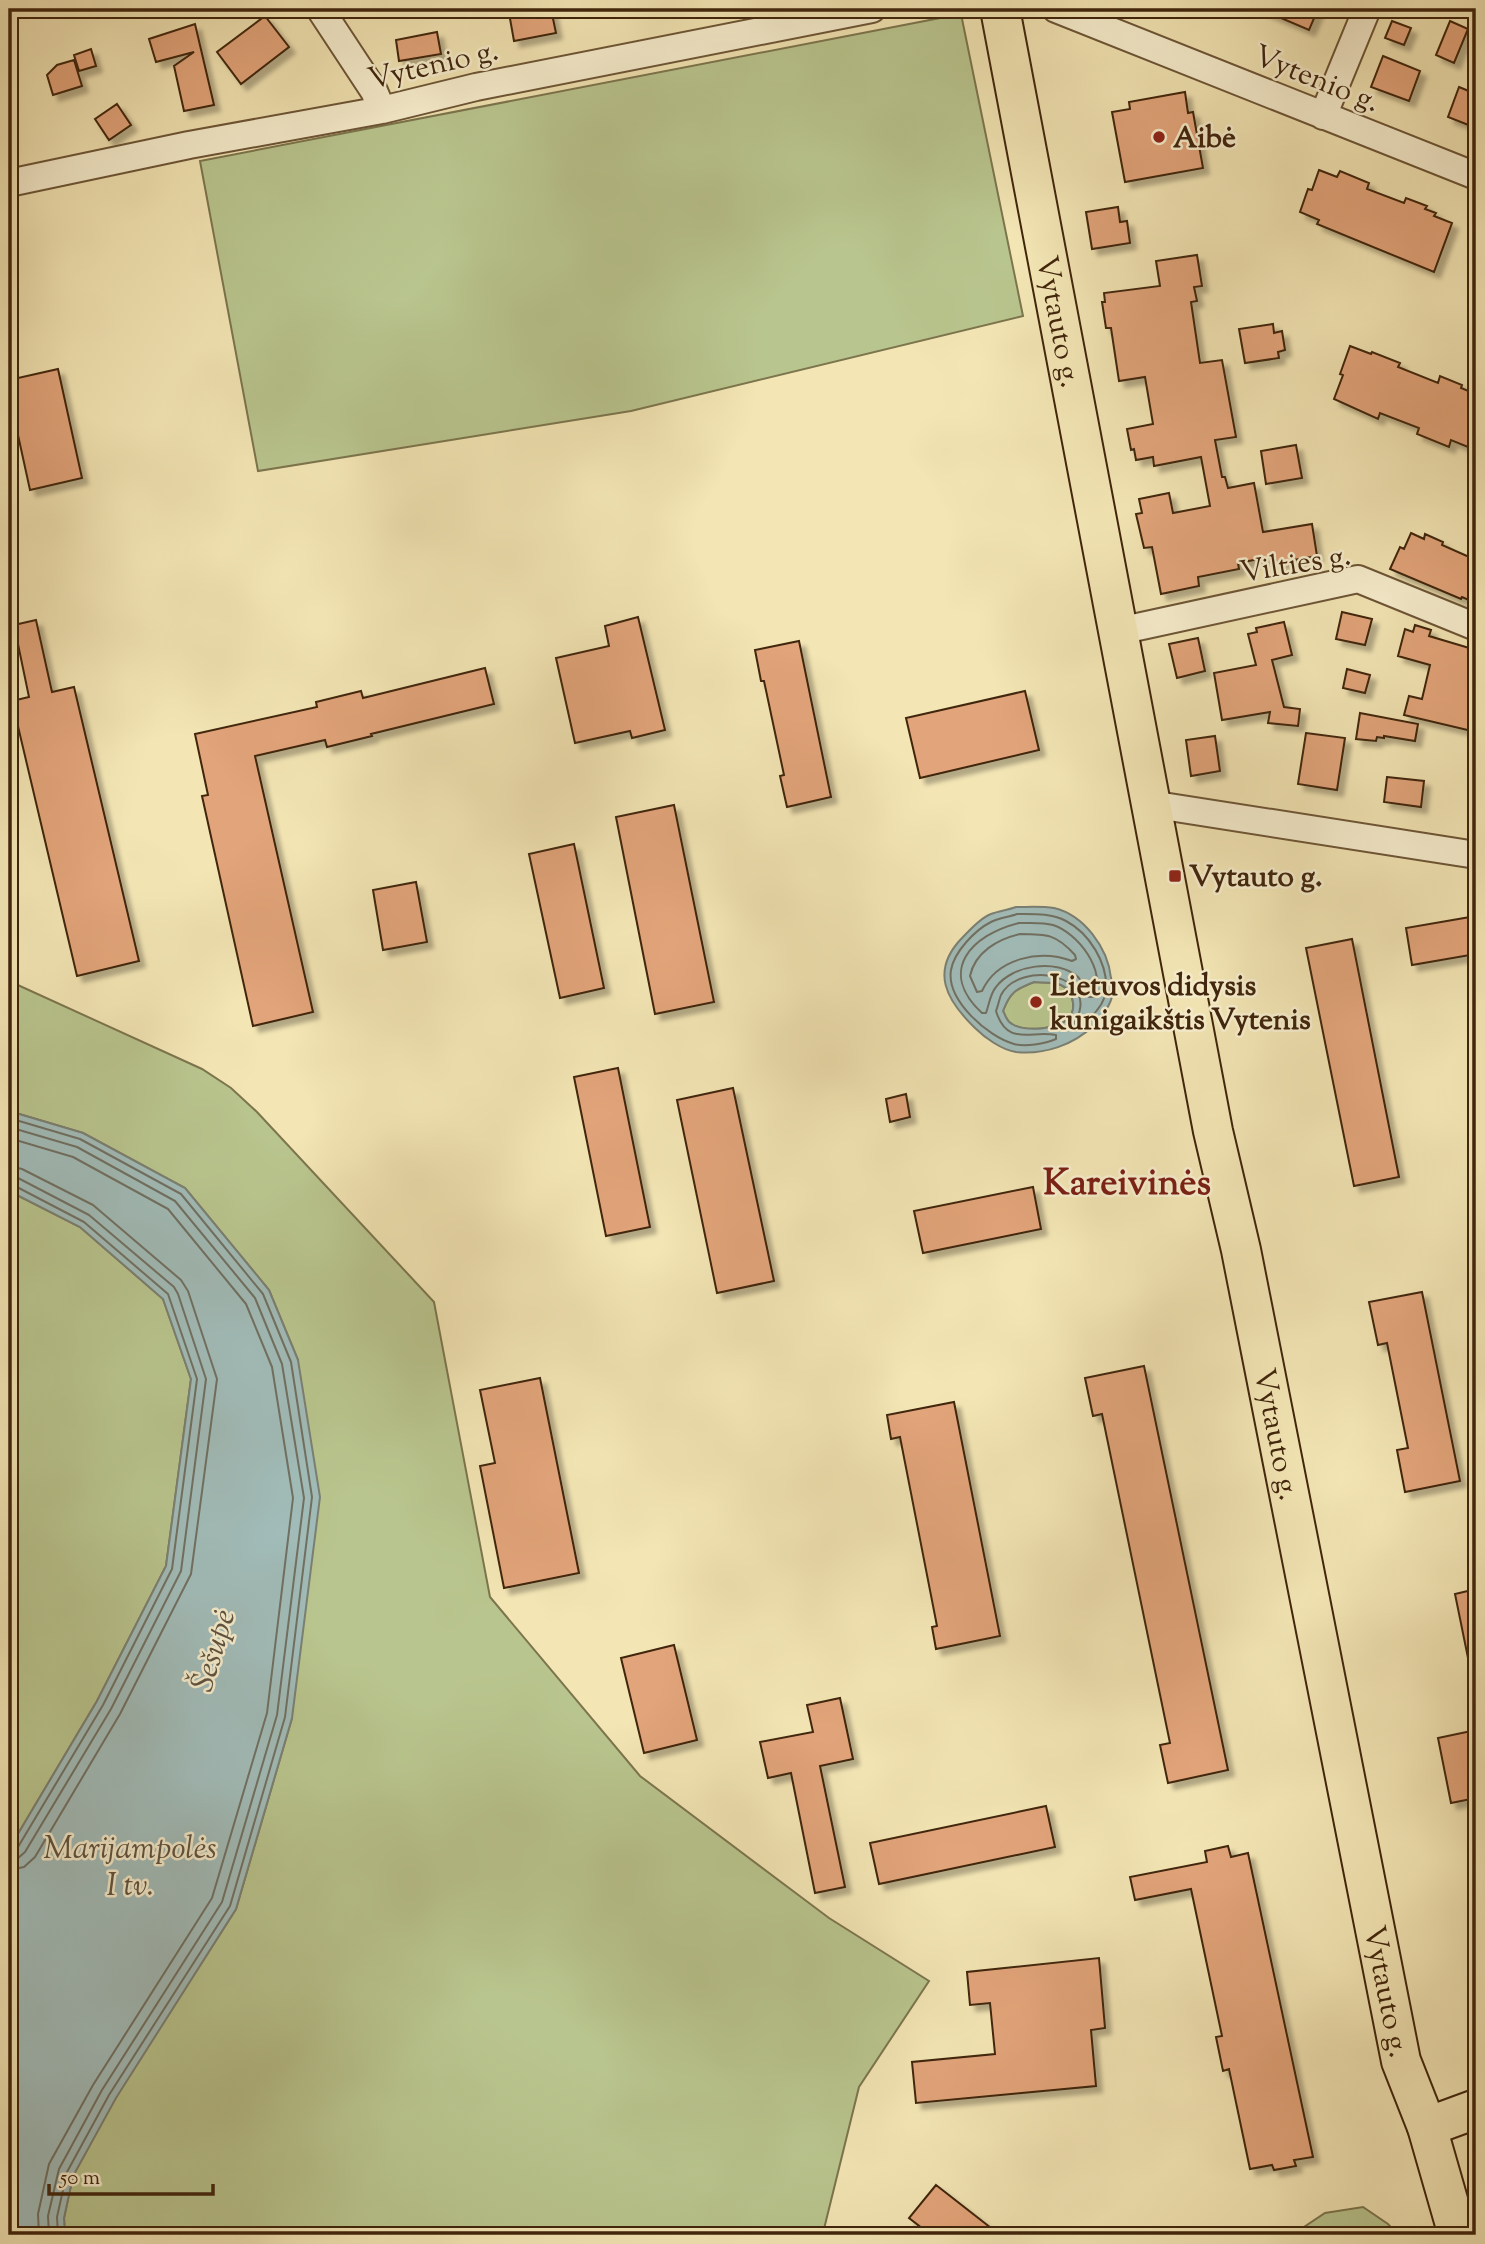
<svg xmlns="http://www.w3.org/2000/svg" width="1485" height="2244" viewBox="0 0 1485 2244" font-family="'Sorts Mill Goudy',serif">
<style>
.green{fill:#b9c58e;stroke:#7c754d;stroke-width:2}
.water{fill:#a1bcb9;stroke:#7a8074;stroke-width:2;fill-rule:evenodd}
.lines{fill:none;stroke-linecap:round;stroke-linejoin:round}
.shore{stroke:#707062;stroke-width:2}
.building{fill:#e2a47a;stroke:#40250c;stroke-width:2;filter:url(#shadow)}
.minor-casing{stroke:#6d5536;stroke-width:30}
.primary-casing{stroke:#40250c;stroke-width:42}
.minor{stroke:#f7eece;stroke-width:26}
.primary{stroke:#f3e5b4;stroke-width:38}
.poi-dot{fill:#8f2418;stroke:#f7eece;stroke-width:2.5}
.labels{text-anchor:middle;stroke-width:5;stroke-linejoin:round;paint-order:stroke}
.street-label{font-size:30px;fill:#40250c;stroke:#f7eece}
.poi-label{font-size:30px;font-weight:bold;fill:#40250c;stroke:#f7eece;text-anchor:start}
.water-label{font-size:32px;font-style:italic;fill:#5d5240;stroke:#f7eece}
.district-label{font-size:37px;font-weight:bold;fill:#7a1f14;stroke:#f7eece}
</style>
<defs>
<filter id="shadow"><feDropShadow dx="6" dy="6" stdDeviation="2" flood-color="#0004"/></filter>
</defs>
<rect width="100%" height="100%" fill="#f3e5b4"/>
<filter id="stains"><feTurbulence type="fractalNoise" baseFrequency=".00286" numOctaves="4"/><feColorMatrix values="0 0 0 0 .2 0 0 0 0 .09 0 0 0 0 .02 0 0 0 .5 -.17"/></filter>
<radialGradient id="worn" r=".72"><stop offset=".6" stop-color="#630" stop-opacity="0"/><stop offset="1" stop-color="#630" stop-opacity=".3"/></radialGradient>
<!-- green -->
<path class="green" d="M 961,14 L 1023,316 L 631,411 L 258,471 L 200,161 Z
M 9,981 L 202,1069 L 231,1088 L 257,1112 L 434,1302 L 490,1597 L 640,1776 L 829,1918 L 929,1981 L 859,2087 L 824,2229 L 830,2235 L 65,2235 L 64,2218 L 73,2176 L 115,2098 L 236,1909 L 292,1718 L 298,1360 L 269,1290 L 185,1188 L 83,1133 L 9,1111 Z
M 1034,982 C 1043,983 1054,982 1061,985 C 1073,991 1077,1008 1069,1018 C 1058,1030 1025,1032 1012,1024 C 1006,1021 1006,1016 1003,1011 C 1010,992 1016,989 1034,982 Z
M 9,1191 L 80,1227 L 163,1299 L 191,1379 L 166,1566 L 97,1701 L 9,1849 Z
M 1363,2207 L 1388,2224 L 1398,2235 L 1292,2235 L 1325,2213 Z"/>
<!-- water -->
<path class="water" d="M 1016,907 C 1028,907 1042,906 1054,908 C 1084,915 1108,948 1111,978 C 1112,982 1114,989 1113,993 C 1111,1004 1102,1018 1094,1025 C 1074,1045 1044,1055 1016,1052 C 1002,1050 985,1038 975,1028 C 946,1000 930,971 962,938 C 970,930 980,918 991,914 C 999,911 1008,910 1016,907 ZM 1034,982 C 1043,983 1054,982 1061,985 C 1073,990 1077,1008 1069,1018 C 1058,1030 1025,1032 1012,1024 C 1006,1021 1006,1016 1003,1011 C 1010,992 1016,989 1034,982 Z
M 9,1111 L 83,1133 L 185,1188 L 269,1290 L 298,1360 L 320,1497 L 292,1718 L 236,1909 L 116,2098 L 73,2176 L 64,2218 L 65,2235 L 9,2235 L 9,1849 L 97,1701 L 166,1566 L 191,1379 L 163,1299 L 80,1227 L 9,1191 Z"/>
<g class="lines">
<!-- shore -->
<path class="shore" d="M 1017,914 C 1034,914 1051,913 1066,921 C 1089,933 1108,963 1106,990 C 1105,1006 1089,1020 1077,1029 L 1073,1025 C 1106,974 1020,959 1001,995 C 999,1000 998,1006 996,1011 C 1007,1047 1031,1030 1056,1035 L 1056,1039 C 1045,1044 1025,1047 1014,1044 C 988,1037 946,1000 951,970 C 954,952 975,930 991,922 C 999,918 1009,917 1017,914 Z
M 1019,923 C 1030,923 1043,922 1053,925 C 1078,933 1107,971 1094,997 L 1089,997 C 1085,991 1083,982 1078,977 C 1057,958 1012,965 996,987 C 990,994 989,1005 986,1013 L 982,1013 C 937,971 971,935 1019,923 Z
M 1020,934 C 1047,934 1056,934 1075,955 L 1076,959 L 1072,961 C 1040,949 997,958 982,991 L 977,992 L 970,976 C 975,952 998,939 1020,934 Z
M 9,1118 L 80,1139 L 181,1194 L 263,1294 L 291,1362 L 312,1497 L 285,1717 L 230,1906 L 109,2095 L 67,2172 L 57,2217 L 58,2235
M 9,1127 L 77,1147 L 175,1201 L 255,1298 L 282,1364 L 304,1498 L 277,1715 L 222,1902 L 102,2090 L 59,2169 L 48,2216 L 49,2235
M 9,1138 L 73,1157 L 168,1209 L 246,1304 L 272,1367 L 293,1498 L 267,1713 L 212,1898 L 93,2085 L 49,2164 L 38,2214 L 39,2235
M 9,1166 L 22,1169 L 93,1205 L 181,1280 L 188,1291 L 217,1379 L 191,1574 L 120,1714 L 35,1857 L 24,1867 L 9,1870
M 9,1177 L 18,1178 L 89,1215 L 174,1287 L 178,1294 L 206,1379 L 181,1571 L 111,1709 L 25,1852 L 17,1859 L 9,1860
M 9,1186 L 15,1186 L 84,1222 L 168,1294 L 197,1379 L 172,1569 L 103,1705 L 18,1847 L 9,1851"/>
</g>
<!-- building -->
<path class="building" d="M 531,9 L 551,9 L 556,33 L 514,41 L 509,13 Z
M 1260,9 L 1318,9 L 1309,30 Z
M 265,16 L 289,47 L 241,84 L 217,52 Z
M 1392,21 L 1411,28 L 1404,45 L 1385,38 Z
M 1450,21 L 1468,29 L 1454,63 L 1436,55 Z
M 195,24 L 214,105 L 184,111 L 174,66 L 194,52 L 156,62 L 149,39 Z
M 437,32 L 441,54 L 399,61 L 396,40 Z
M 91,49 L 96,66 L 79,71 L 74,55 Z
M 1383,56 L 1420,71 L 1409,101 L 1371,87 Z
M 74,60 L 82,86 L 53,95 L 47,75 L 57,65 Z
M 1459,87 L 1476,94 L 1476,128 L 1448,117 Z
M 1185,92 L 1188,113 L 1193,112 L 1203,168 L 1125,182 L 1112,112 L 1130,109 L 1129,102 Z
M 117,104 L 131,125 L 109,140 L 95,119 Z
M 1319,170 L 1337,177 L 1340,171 L 1369,183 L 1367,189 L 1404,203 L 1406,198 L 1427,206 L 1425,209 L 1436,213 L 1434,216 L 1452,223 L 1434,272 L 1317,224 L 1319,220 L 1300,212 L 1308,189 L 1312,190 Z
M 1118,207 L 1120,222 L 1127,221 L 1130,243 L 1092,249 L 1086,212 Z
M 1197,255 L 1202,286 L 1194,287 L 1197,301 L 1191,302 L 1200,363 L 1222,360 L 1236,437 L 1215,440 L 1222,477 L 1225,477 L 1228,488 L 1254,483 L 1263,532 L 1312,524 L 1317,556 L 1276,563 L 1275,556 L 1238,563 L 1239,569 L 1198,577 L 1199,586 L 1161,594 L 1152,547 L 1144,548 L 1136,514 L 1142,513 L 1139,499 L 1169,493 L 1173,513 L 1210,506 L 1201,457 L 1154,466 L 1153,457 L 1136,460 L 1134,449 L 1131,450 L 1127,429 L 1153,424 L 1145,377 L 1119,381 L 1111,328 L 1106,328 L 1102,302 L 1105,302 L 1104,293 L 1160,286 L 1156,261 Z
M 1273,324 L 1274,333 L 1282,331 L 1285,350 L 1278,352 L 1279,358 L 1245,363 L 1239,329 Z
M 1350,346 L 1371,354 L 1372,352 L 1400,363 L 1398,367 L 1438,383 L 1440,376 L 1462,385 L 1461,388 L 1471,392 L 1470,396 L 1476,398 L 1476,427 L 1468,447 L 1451,440 L 1449,447 L 1417,434 L 1419,428 L 1380,413 L 1378,419 L 1334,399 L 1343,375 L 1340,374 Z
M 58,369 L 82,478 L 30,490 L 9,394 L 9,380 Z
M 1296,445 L 1302,478 L 1266,484 L 1261,451 Z
M 1411,533 L 1424,539 L 1425,534 L 1443,542 L 1442,545 L 1476,560 L 1476,603 L 1462,597 L 1461,599 L 1390,569 L 1400,547 L 1404,549 Z
M 1342,612 L 1372,619 L 1365,645 L 1336,639 Z
M 638,617 L 665,730 L 632,738 L 630,731 L 575,743 L 556,658 L 609,646 L 605,626 Z
M 36,620 L 52,692 L 74,687 L 139,961 L 77,976 L 12,701 L 29,697 L 14,625 Z
M 1284,622 L 1292,655 L 1272,660 L 1284,707 L 1300,709 L 1298,726 L 1268,723 L 1270,712 L 1222,720 L 1214,673 L 1256,665 L 1248,634 L 1257,632 L 1256,628 Z
M 1415,625 L 1431,630 L 1429,636 L 1476,650 L 1476,732 L 1404,715 L 1409,696 L 1422,699 L 1430,665 L 1398,656 L 1405,629 L 1413,632 Z
M 1198,638 L 1205,671 L 1177,678 L 1169,644 Z
M 799,641 L 831,797 L 787,807 L 780,776 L 784,775 L 764,681 L 761,681 L 755,650 Z
M 485,668 L 494,704 L 371,734 L 372,736 L 327,747 L 325,740 L 255,756 L 313,1012 L 253,1026 L 202,796 L 208,795 L 195,734 L 317,707 L 316,702 L 361,691 L 363,698 Z
M 1347,669 L 1370,675 L 1365,693 L 1343,688 Z
M 1025,691 L 1039,750 L 920,778 L 906,718 Z
M 1360,713 L 1418,724 L 1415,741 L 1384,736 L 1384,738 L 1377,737 L 1376,741 L 1356,739 Z
M 1306,733 L 1345,738 L 1337,790 L 1298,784 Z
M 1215,736 L 1220,771 L 1191,776 L 1186,740 Z
M 1387,777 L 1424,781 L 1421,807 L 1384,802 Z
M 674,805 L 714,1002 L 655,1014 L 616,817 Z
M 574,844 L 604,988 L 560,998 L 529,854 Z
M 416,882 L 427,942 L 383,950 L 373,890 Z
M 1476,916 L 1476,954 L 1412,965 L 1406,928 Z
M 1352,939 L 1399,1177 L 1354,1186 L 1306,948 Z
M 618,1068 L 650,1227 L 606,1236 L 574,1077 Z
M 733,1088 L 774,1281 L 717,1293 L 677,1100 Z
M 906,1094 L 910,1117 L 890,1122 L 886,1099 Z
M 1033,1187 L 1041,1229 L 923,1253 L 914,1211 Z
M 1422,1292 L 1460,1481 L 1405,1492 L 1397,1450 L 1408,1448 L 1387,1343 L 1378,1345 L 1369,1302 Z
M 1144,1366 L 1228,1770 L 1168,1783 L 1160,1745 L 1170,1743 L 1102,1414 L 1093,1416 L 1085,1378 Z
M 540,1378 L 579,1573 L 504,1588 L 480,1466 L 495,1463 L 480,1390 Z
M 954,1402 L 1000,1636 L 936,1649 L 932,1627 L 937,1626 L 900,1437 L 891,1439 L 887,1415 Z
M 1476,1589 L 1476,1657 L 1468,1658 L 1455,1594 Z
M 674,1645 L 697,1740 L 644,1753 L 621,1658 Z
M 840,1698 L 853,1759 L 820,1766 L 845,1887 L 815,1893 L 791,1773 L 768,1778 L 760,1742 L 813,1732 L 807,1705 Z
M 1476,1730 L 1476,1798 L 1451,1803 L 1438,1738 Z
M 1046,1806 L 1055,1847 L 879,1884 L 870,1843 Z
M 1228,1846 L 1231,1857 L 1248,1853 L 1313,2157 L 1294,2160 L 1296,2166 L 1274,2170 L 1272,2165 L 1250,2169 L 1229,2069 L 1223,2071 L 1216,2037 L 1222,2036 L 1191,1889 L 1135,1900 L 1130,1877 L 1207,1862 L 1205,1851 Z
M 1099,1958 L 1105,2028 L 1091,2030 L 1096,2086 L 916,2103 L 912,2062 L 995,2054 L 990,2003 L 970,2005 L 967,1972 Z
M 936,2185 L 1000,2235 L 931,2235 L 909,2218 Z"/>
<g class="lines">
<!-- minor casing -->
<g class="minor-casing">
<path id="minor" d="M 320,9 L 374,91 L 382,110
M 1056,9 L 1476,176
M 1323,116 L 1367,9
M 9,183 L 189,145 L 382,110 L 476,87 L 872,9
M 1119,631 L 1358,579 L 1476,627
M 1150,804 L 1476,855"/>
</g>
<!-- primary casing -->
<g class="primary-casing">
<g id="primary">
<path id="s1" d="M 1000,9 L 1213,1131 L 1241,1250 L 1401,2061 L 1427,2127 L 1458,2235"/>
<path d="M 1427,2127 L 1476,2109"/>
</g>
</g>
<!-- minor -->
<use href="#minor" class="minor"/>
<!-- primary -->
<use href="#primary" class="primary"/>
</g>
<!-- markers -->
<g class="poi-dot">
<circle cx="1159" cy="137" r="7"/>
<rect x="1168" y="869" width="14" height="14" rx="3.5"/>
<circle cx="1036" cy="1002" r="7"/>
</g>
<g class="labels">
<!-- street labels -->
<g class="street-label">
<text transform="translate(433 64) rotate(-13)" y="10">Vytenio g.</text>
<text transform="translate(1317 78) rotate(22)" y="10">Vytenio g.</text>
<text dy="10" stroke="none"><textPath href="#s1" startOffset="318">Vytauto g.</textPath></text>
<text transform="translate(1295 563) rotate(-9)" y="10">Vilties g.</text>
<text dy="10" stroke="none"><textPath href="#s1" startOffset="1452">Vytauto g.</textPath></text>
<text dy="10" stroke="none"><textPath href="#s1" startOffset="2020">Vytauto g.</textPath></text>
</g>
<!-- poi labels -->
<g class="poi-label">
<text x="1173" y="147">Aibė</text>
<text x="1189" y="886">Vytauto g.</text>
<text x="1050" y="995">Lietuvos didysis<tspan x="1050" dy="34">kunigaikštis Vytenis</tspan></text>
</g>
<!-- water labels -->
<g class="water-label">
<text transform="translate(212 1650) rotate(-73)" y="11">Šešupė</text>
<text x="130" y="1858">Marijampolės<tspan x="130" dy="37">I tv.</tspan></text>
</g>
<!-- district labels -->
<g class="district-label">
<text x="1127" y="1194">Kareivinės</text>
</g>
</g>
<!-- margin -->
<rect width="1485" height="2244" fill="none" stroke="#f3e5b4" stroke-width="35"/>
<rect x="10" y="10" width="1464" height="2223" fill="none" stroke="#40250c" stroke-width="3.5"/>
<rect x="18" y="18" width="1450" height="2209" fill="none" stroke="#40250c" stroke-width="2"/>
<!-- scale -->
<path d="M49 2184v10h164v-10" fill="none" stroke="#40250c" stroke-width="3.5"/>
<text x="60" y="2184" font-size="21" fill="#40250c" stroke="#f7eece" stroke-width="5" paint-order="stroke">50 m</text>
<rect width="100%" height="100%" filter="url(#stains)"/>
<rect width="100%" height="100%" fill="url(#worn)"/>
</svg>
